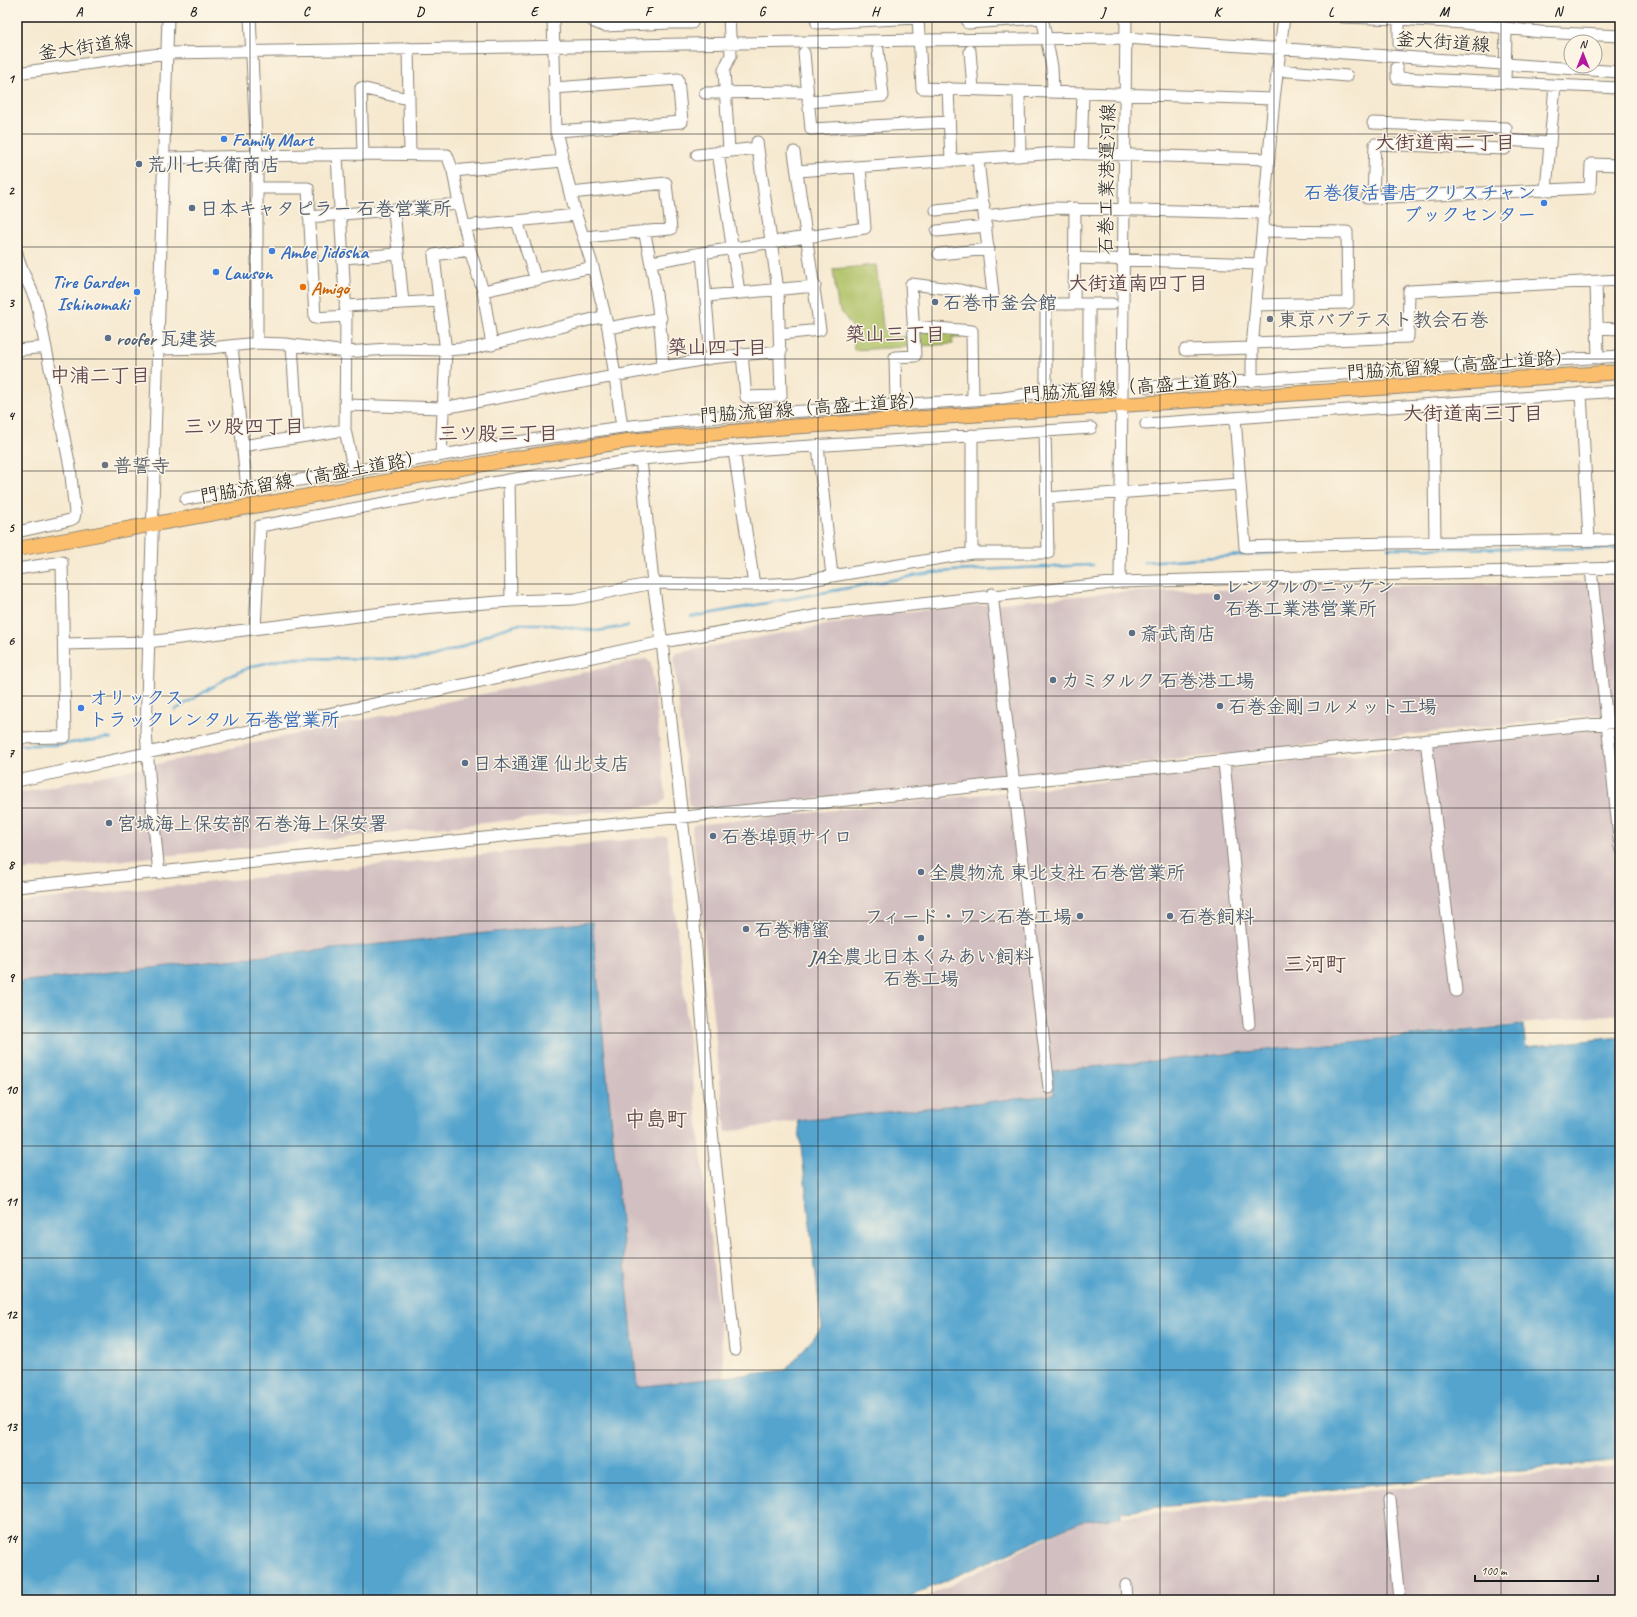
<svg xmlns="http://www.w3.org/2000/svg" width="1637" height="1617" viewBox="0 0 1637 1617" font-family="Caveat,'Klee One',sans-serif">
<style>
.industrial{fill:#d2bfc1}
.green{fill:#acbf62;stroke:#646e3f}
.water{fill:#54a4ce;stroke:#386075}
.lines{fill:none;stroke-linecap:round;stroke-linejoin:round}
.stream{stroke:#54a4ce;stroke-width:2.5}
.minor-casing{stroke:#898276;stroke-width:13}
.major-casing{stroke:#898276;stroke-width:16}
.minor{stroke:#fff;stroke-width:11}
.major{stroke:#fabe6d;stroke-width:14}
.grid{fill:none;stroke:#1c1c1c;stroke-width:1;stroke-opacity:0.55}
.shop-dot{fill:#3f7fe0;stroke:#fcf5e5;stroke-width:1.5}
.service-dot{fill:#5c6f8a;stroke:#fcf5e5;stroke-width:1.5}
.food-dot{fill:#e8710a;stroke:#fcf5e5;stroke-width:1.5}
.worship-dot{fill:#6b7280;stroke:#fcf5e5;stroke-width:1.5}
.labels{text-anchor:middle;stroke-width:3;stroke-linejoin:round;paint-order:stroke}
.street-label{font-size:19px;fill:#1c1c1c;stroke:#fcf5e5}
.shop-label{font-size:19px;font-weight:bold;fill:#366cbe;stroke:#fcf5e5;text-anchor:start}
.service-label{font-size:19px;font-weight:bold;fill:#4e5e75;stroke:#fcf5e5;text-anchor:start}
.food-label{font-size:19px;font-weight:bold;fill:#c56008;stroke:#fcf5e5;text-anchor:start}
.worship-label{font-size:19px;font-weight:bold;fill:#5b616d;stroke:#fcf5e5;text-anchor:start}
.neighbourhood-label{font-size:20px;font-weight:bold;fill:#634851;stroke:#fcf5e5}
.quarter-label{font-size:21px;font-weight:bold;fill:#634851;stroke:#fcf5e5}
.neatline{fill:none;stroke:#1c1c1c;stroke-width:1.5}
.grid-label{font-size:13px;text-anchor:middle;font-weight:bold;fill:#1c1c1c}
</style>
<rect width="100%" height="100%" fill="#fcf5e5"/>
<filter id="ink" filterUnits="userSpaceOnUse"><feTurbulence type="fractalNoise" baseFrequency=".025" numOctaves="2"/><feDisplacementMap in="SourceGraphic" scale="8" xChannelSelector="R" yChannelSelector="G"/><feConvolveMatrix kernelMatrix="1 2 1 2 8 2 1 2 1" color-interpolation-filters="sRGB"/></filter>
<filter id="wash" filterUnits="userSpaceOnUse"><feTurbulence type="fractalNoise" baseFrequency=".012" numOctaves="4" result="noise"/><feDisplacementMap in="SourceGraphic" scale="16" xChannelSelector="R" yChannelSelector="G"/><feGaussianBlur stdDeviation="0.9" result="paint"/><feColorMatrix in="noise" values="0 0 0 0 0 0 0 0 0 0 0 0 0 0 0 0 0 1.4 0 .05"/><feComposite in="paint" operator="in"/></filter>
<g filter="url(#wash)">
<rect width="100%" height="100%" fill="#f6e9d0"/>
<!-- industrial -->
<path class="industrial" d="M 1620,581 L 1620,712 L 697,811 L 689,805 L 674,658 L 677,653 L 890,613 L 1122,592 Z
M 646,659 L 651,663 L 666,798 L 659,805 L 17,871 L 17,794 Z
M 1620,727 L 1620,1014 L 1052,1071 L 1054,1095 L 798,1121 L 726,1132 L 692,828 L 694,825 Z
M 667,836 L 725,1377 L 637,1387 L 591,922 L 17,982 L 17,902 Z
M 1620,1465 L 1620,1600 L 920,1600 L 1081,1521 Z"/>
<!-- green -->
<path class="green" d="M 876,265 L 883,327 L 890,338 L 910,336 L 910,328 L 961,333 L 961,338 L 952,337 L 953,344 L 854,350 L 853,328 L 838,307 L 833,269 Z"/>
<!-- water -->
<path class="water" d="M 592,922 L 637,1387 L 786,1370 L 822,1328 L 798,1121 L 1054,1095 L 1052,1071 L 1523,1025 L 1526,1047 L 1620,1037 L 1620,1460 L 1121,1511 L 1121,1517 L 1081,1521 L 902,1600 L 17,1600 L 17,982 Z"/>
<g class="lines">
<!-- stream -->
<path class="stream" d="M 1388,548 L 1620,549
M 1144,562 L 1315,550
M 691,617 L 924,574 L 952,571 L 1093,565
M 175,710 L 232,675 L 253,666 L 288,658 L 417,659 L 434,656 L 460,648 L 496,631 L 520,624 L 545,624 L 597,631 L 628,626
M 17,745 L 55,745 L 111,738"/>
</g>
</g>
<g filter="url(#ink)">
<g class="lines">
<!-- minor casing -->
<g class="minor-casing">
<path id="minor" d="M 250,17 L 257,158 L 257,343
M 553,17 L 556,131 L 576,215 L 593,267 L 608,328 L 622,427
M 589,17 L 594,22 L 604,26 L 671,23 L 671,17
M 729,17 L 731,55 L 724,70 L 729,150
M 816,17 L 817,23 L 918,18 L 922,88 L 1274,99
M 967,17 L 968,23 L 1042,18
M 1042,17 L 1052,67 L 1053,91
M 1343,17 L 1399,19
M 671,23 L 692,23
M 1464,23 L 1540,32 L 1620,36
M 1399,44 L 1399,19 L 1464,23 L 1464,18
M 408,48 L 410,154
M 970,51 L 973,89
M 804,53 L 811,129 L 949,122
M 1397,67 L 1397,78 L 1619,88
M 1277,70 L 1347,76
M 17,73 L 167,53 L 920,40 L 1126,38 L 1620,72
M 1505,82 L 1506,29
M 554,88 L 678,79 L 682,122 L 556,131
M 948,88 L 951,161
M 1019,92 L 1020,156
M 705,93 L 807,92
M 808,102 L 883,96 L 878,50
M 1505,140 L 1550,143
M 718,152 L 739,292
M 363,154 L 361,88 L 408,99
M 1081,154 L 1083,93
M 337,155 L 346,316 L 345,430 L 354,471
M 697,155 L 757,148
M 165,158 L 363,154 L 447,155 L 453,171 L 459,204 L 309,217
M 453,171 L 563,161
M 797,171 L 1059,153 L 1269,159
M 257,188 L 308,188 L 315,318 L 346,316
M 1546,190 L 1555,85
M 571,193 L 666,183 L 671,229 L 584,237
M 1367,198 L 1590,188 L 1591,164 L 1620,165
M 1373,198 L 1375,144 L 1505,149 L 1506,128 L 1373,123
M 459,204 L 470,250 L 483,291 L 492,345
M 936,210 L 984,205
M 394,211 L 403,303 L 439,301 L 446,350 L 441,455
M 985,216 L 1053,208 L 1265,213
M 517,221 L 536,280
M 464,226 L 576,215
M 644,231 C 655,277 661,320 663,367
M 937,231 L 986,226
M 17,253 C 20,273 34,289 38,309 L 70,467 L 75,513 L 74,518 L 70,520 L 17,532
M 702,253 L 865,228 L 860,167
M 939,254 L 989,249
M 343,258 L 398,254
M 1074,258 L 1260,264
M 652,262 L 702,253 L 711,358
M 1596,282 L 1598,358
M 483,291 L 593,267
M 707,296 L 815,286
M 439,301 L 434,255 L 470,250
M 1074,304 L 1075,208
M 1256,305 L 1348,303 L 1347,232 L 1263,231
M 345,306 L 403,303
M 913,326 L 972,331 L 973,399
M 608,328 L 661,318
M 1597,328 L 1620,329
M 780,334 L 820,330 L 794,152
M 1253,343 L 1408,337 L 1409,291 L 1620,280
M 292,345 L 298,437
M 232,346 L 247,489
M 157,349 L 210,348 L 257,343 L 285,344 L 346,352 L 388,349 L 446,350 L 475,348 L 605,316
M 17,350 L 46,347
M 1185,350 L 1252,348
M 742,354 L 746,397 L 781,396 L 778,290 L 757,142
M 1252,381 L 1252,348 L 1274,99 L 1284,17
M 1148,387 L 1620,356
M 1046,391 L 1046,304 L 1112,304
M 1581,393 L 1589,540
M 896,404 L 895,357 L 915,356 L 911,284 L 960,290 L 989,297 L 993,294 L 978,160
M 1433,404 L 1435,542
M 346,405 L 443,408 L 711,358 L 781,351
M 1235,418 L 1245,547 L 1388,543 L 1620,540
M 1146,424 L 1620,391
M 242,446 L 345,430
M 818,446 L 832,576
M 734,451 L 754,585
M 641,459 L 653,583 L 662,642 L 693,913 L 712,1131 L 735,1350
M 509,480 L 511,601
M 1047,498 L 1239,484
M 186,499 L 354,471 L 510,443 L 622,427 L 728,416 L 1003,398 L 1046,391 L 1089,389 L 1089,304
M 972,553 L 972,435
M 17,569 L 62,562 L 65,737 L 17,738
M 1591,569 L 1620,847
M 1120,582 L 1126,17
M 992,594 L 1049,1088
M 255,629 L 260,526 L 509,480 L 641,459 L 734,451 L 1091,428
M 64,644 L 148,642 L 423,608 L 511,601 L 574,599 L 653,583 L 754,585 L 796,583 L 832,576 L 972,553 L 1048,553 L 1045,431
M 1426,740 L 1456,991
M 1224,761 L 1249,1024
M 17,781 L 662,642 L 820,615 L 1120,582 L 1620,568
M 159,873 L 150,787 L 146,732 L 168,17
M 17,887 L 1313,751 L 1620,722
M 1389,1500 L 1399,1600
M 1126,1585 L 1127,1600"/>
</g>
<!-- major casing -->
<g class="major-casing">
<path id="major" d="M 17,549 L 506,460 L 627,441 L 788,427 L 1620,372"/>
</g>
<!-- minor -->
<use href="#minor" class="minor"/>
<!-- major -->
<use href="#major" class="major"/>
</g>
</g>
<!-- grid -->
<path class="grid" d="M 136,17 L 136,1600M 250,17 L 250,1600M 363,17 L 363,1600M 477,17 L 477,1600M 591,17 L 591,1600M 705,17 L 705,1600M 818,17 L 818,1600M 932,17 L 932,1600M 1046,17 L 1046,1600M 1160,17 L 1160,1600M 1274,17 L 1274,1600M 1387,17 L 1387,1600M 1501,17 L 1501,1600M 17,134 L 1620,134M 17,247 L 1620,247M 17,359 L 1620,359M 17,471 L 1620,471M 17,584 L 1620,584M 17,696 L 1620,696M 17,808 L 1620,808M 17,921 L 1620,921M 17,1033 L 1620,1033M 17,1146 L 1620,1146M 17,1258 L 1620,1258M 17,1370 L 1620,1370M 17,1483 L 1620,1483"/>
<!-- markers -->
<g class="shop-dot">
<circle cx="224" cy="139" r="4"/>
<circle cx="1544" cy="203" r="4"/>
<circle cx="272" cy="251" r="4"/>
<circle cx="216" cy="272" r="4"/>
<circle cx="137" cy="292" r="4"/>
<circle cx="81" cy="708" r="4"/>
</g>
<g class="service-dot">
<circle cx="139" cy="164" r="4"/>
<circle cx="192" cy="208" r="4"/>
<circle cx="935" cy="302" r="4"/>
<circle cx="108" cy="338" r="4"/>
<circle cx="1217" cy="597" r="4"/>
<circle cx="1132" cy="633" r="4"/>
<circle cx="1053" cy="680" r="4"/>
<circle cx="1220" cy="706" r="4"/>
<circle cx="465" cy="763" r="4"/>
<circle cx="109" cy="823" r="4"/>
<circle cx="713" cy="836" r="4"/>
<circle cx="921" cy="872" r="4"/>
<circle cx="1080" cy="916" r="4"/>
<circle cx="1170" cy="916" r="4"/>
<circle cx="746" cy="929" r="4"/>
<circle cx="921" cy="938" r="4"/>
</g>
<circle class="food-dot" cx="303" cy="287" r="4"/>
<g class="worship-dot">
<circle cx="1270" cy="319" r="4"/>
<circle cx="105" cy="465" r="4"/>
</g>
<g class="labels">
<!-- street labels -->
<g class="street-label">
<text transform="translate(1443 41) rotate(4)" y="7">釜大街道線</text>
<text transform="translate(85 46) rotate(-8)" y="7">釜大街道線</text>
<text transform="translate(1106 179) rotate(-89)" y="7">石巻工業港運河線</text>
<text transform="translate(1460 364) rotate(-4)" y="7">門脇流留線（高盛土道路）</text>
<text transform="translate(1136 386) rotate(-4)" y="7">門脇流留線（高盛土道路）</text>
<text transform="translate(813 407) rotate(-4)" y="7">門脇流留線（高盛土道路）</text>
<text transform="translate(312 476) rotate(-10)" y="7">門脇流留線（高盛土道路）</text>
</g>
<!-- shop labels -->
<g class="shop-label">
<text x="232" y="146">Family Mart</text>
<text x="1536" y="199" text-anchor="end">石巻復活書店 クリスチャン<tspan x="1536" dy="22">ブックセンター</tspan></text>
<text x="280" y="258">Ambe Jidōsha</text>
<text x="224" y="279">Lawson</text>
<text x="129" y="288" text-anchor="end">Tire Garden<tspan x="129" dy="22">Ishinomaki</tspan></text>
<text x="89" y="704">オリックス<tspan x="89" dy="22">トラックレンタル 石巻営業所</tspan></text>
</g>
<!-- service labels -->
<g class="service-label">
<text x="147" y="171">荒川七兵衛商店</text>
<text x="200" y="215">日本キャタピラー 石巻営業所</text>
<text x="943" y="309">石巻市釜会館</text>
<text x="116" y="345">roofer 瓦建装</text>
<text x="1225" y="593">レンタルのニッケン<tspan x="1225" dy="22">石巻工業港営業所</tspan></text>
<text x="1140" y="640">斎武商店</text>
<text x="1061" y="687">カミタルク 石巻港工場</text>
<text x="1228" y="713">石巻金剛コルメット工場</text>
<text x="473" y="770">日本通運 仙北支店</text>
<text x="117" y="830">宮城海上保安部 石巻海上保安署</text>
<text x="721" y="843">石巻埠頭サイロ</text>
<text x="929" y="879">全農物流 東北支社 石巻営業所</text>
<text x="1072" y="923" text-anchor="end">フィード・ワン石巻工場</text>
<text x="1178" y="923">石巻飼料</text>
<text x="754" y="936">石巻糖蜜</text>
<text x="921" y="963" text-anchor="middle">JA全農北日本くみあい飼料<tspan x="921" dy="22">石巻工場</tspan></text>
</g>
<!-- food labels -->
<g class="food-label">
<text x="311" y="294">Amigo</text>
</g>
<!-- worship labels -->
<g class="worship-label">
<text x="1278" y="326">東京バプテスト教会石巻</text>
<text x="113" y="472">普誓寺</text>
</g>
<!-- neighbourhood labels -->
<g class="neighbourhood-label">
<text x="1445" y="149">大街道南二丁目</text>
<text x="1138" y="290">大街道南四丁目</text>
<text x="895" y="341">築山三丁目</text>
<text x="717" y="354">築山四丁目</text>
<text x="100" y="382">中浦二丁目</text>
<text x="1473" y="420">大街道南三丁目</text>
<text x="244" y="433">三ツ股四丁目</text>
<text x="498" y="440">三ツ股三丁目</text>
</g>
<!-- quarter labels -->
<g class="quarter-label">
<text x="1315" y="971">三河町</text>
<text x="656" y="1126">中島町</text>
</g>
</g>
<!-- margin -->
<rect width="1637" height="1617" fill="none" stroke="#fcf5e5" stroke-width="44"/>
<!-- north arrow -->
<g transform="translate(1583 54)"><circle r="19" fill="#fcf5e5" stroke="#a29e95"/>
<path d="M0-3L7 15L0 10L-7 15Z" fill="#b5179e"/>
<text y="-6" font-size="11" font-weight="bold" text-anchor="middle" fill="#1c1c1c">N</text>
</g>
<!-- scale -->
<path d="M1475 1575v6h123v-6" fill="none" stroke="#1c1c1c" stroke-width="2"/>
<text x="1481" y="1575" font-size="12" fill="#1c1c1c" stroke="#fcf5e5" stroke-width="3" paint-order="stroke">100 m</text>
<rect x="22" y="22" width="1593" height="1573" class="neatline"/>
<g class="grid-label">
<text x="79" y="16">A</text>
<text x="193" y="16">B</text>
<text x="306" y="16">C</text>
<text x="420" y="16">D</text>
<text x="534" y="16">E</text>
<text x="648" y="16">F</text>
<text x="762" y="16">G</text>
<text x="875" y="16">H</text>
<text x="989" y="16">I</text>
<text x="1103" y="16">J</text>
<text x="1217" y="16">K</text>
<text x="1331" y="16">L</text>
<text x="1444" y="16">M</text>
<text x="1558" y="16">N</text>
<text x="11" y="83">1</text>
<text x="11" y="195">2</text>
<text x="11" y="307">3</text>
<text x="11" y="420">4</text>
<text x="11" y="532">5</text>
<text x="11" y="645">6</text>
<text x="11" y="757">7</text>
<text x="11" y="869">8</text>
<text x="11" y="982">9</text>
<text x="11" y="1094">10</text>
<text x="11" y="1206">11</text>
<text x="11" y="1319">12</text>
<text x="11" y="1431">13</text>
<text x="11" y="1543">14</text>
</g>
</svg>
